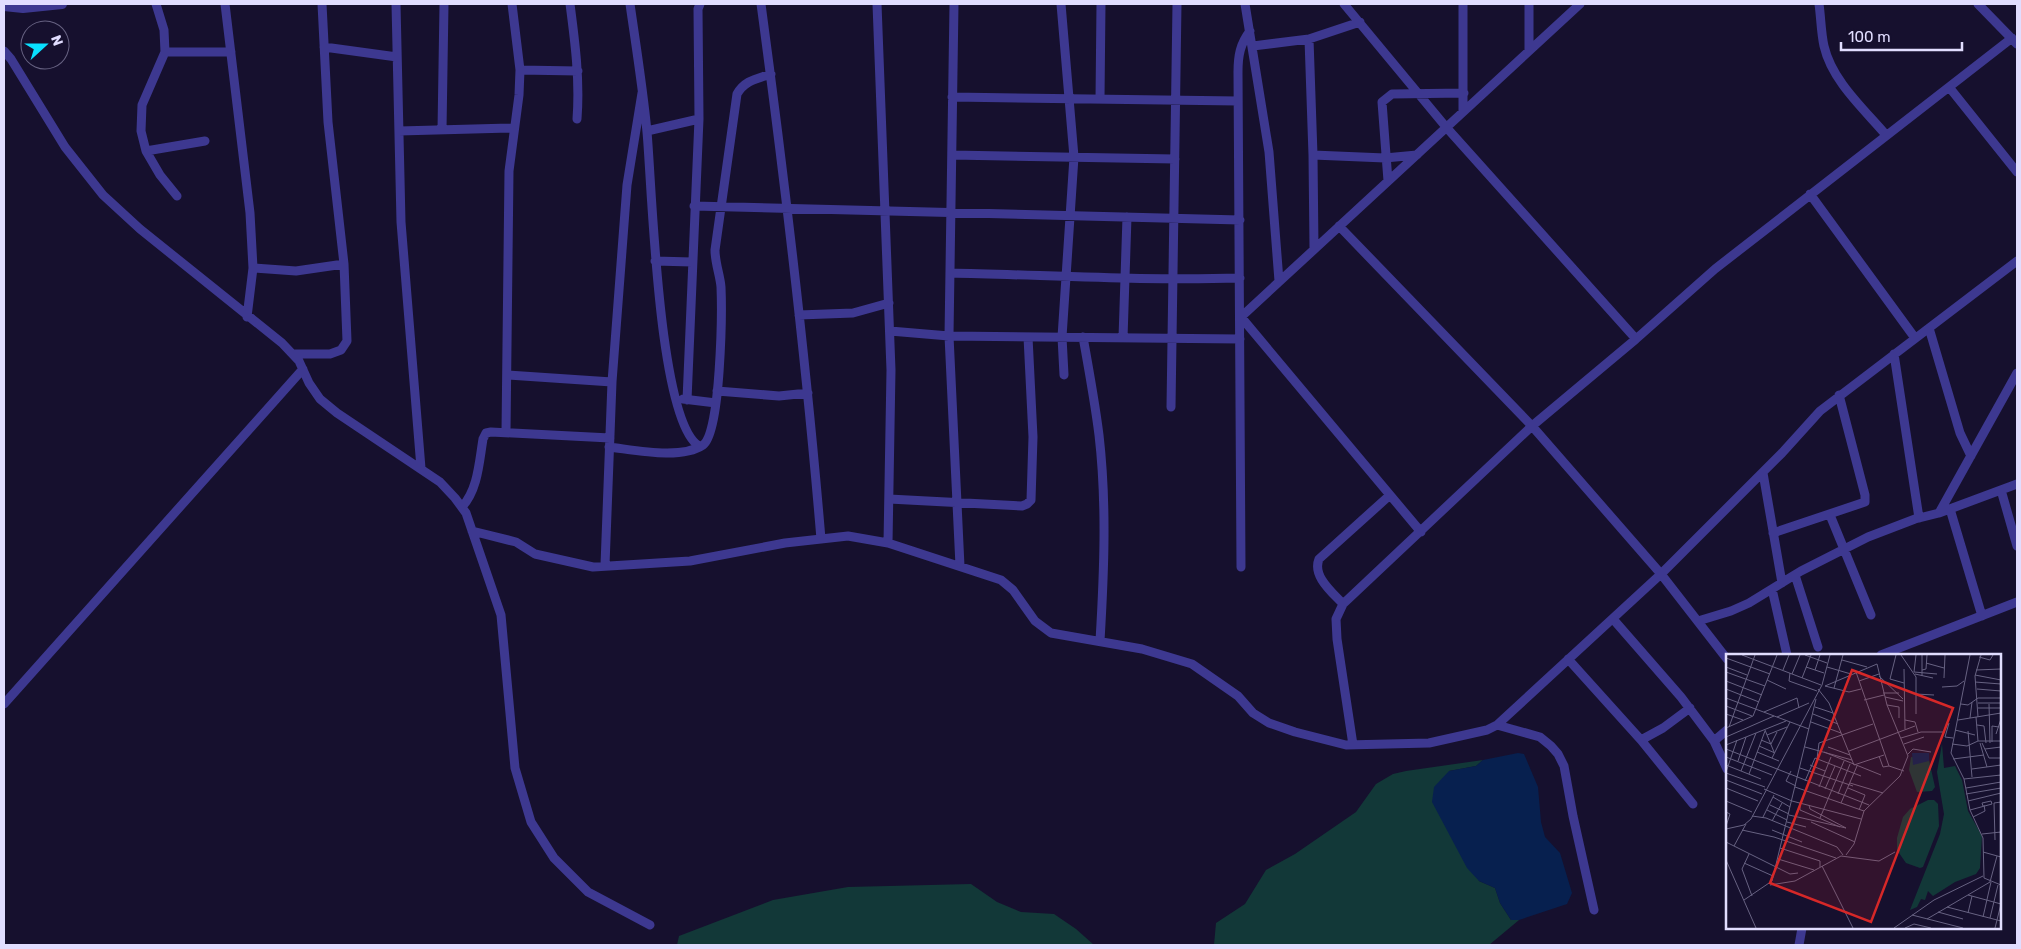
<svg xmlns="http://www.w3.org/2000/svg" width="2021" height="949" viewBox="0 0 2021 949" font-family="Rubik,sans-serif">
<style>
.green{fill:#123838}
.water{fill:#07204f}
.lines{fill:none;stroke-linecap:round;stroke-linejoin:round}
.minor{stroke:#3d3890;stroke-width:9}
.tertiary{stroke:#3d3890;stroke-width:10}
.inset-road{fill:none;stroke:#676282;stroke-width:1}
.view{fill:#d62828;fill-opacity:0.15;stroke:#d62828;stroke-width:2.5}
.inset-edge{fill:none;stroke:#e1ddff;stroke-width:2.5}
</style>
<rect width="100%" height="100%" fill="#16102e"/>
<!-- green -->
<path class="green" d="M 1483,760 L 1476,766 L 1449,771 L 1479,881 L 1495,888 L 1500,903 L 1511,920 L 1519,920 L 1489,945 L 1214,945 L 1216,923 L 1245,904 L 1266,870 L 1295,854 L 1356,812 L 1376,784 L 1393,774 L 1406,771 Z
M 971,884 L 997,902 L 1021,912 L 1054,914 L 1076,929 L 1094,945 L 677,945 L 679,936 L 773,900 L 848,887 Z"/>
<!-- water -->
<path class="water" d="M 1518,753 L 1524,754 L 1538,787 L 1541,822 L 1545,837 L 1560,853 L 1572,893 L 1567,904 L 1519,920 L 1511,920 L 1500,903 L 1495,888 L 1479,881 L 1467,868 L 1432,802 L 1434,787 L 1449,771 L 1476,766 L 1483,760 Z"/>
<g class="lines">
<!-- minor -->
<path class="minor" d="M 156,4 L 164,30 L 165,52 L 142,105 L 141,131 L 146,151 L 160,175 L 177,196
M 225,4 L 250,213 L 253,268 L 247,317
M 396,4 L 401,222 L 421,468
M 570,4 C 575,42 580,80 577,119
M 630,4 C 636,46 643,89 647,132 C 652,185 658,421 699,446
M 761,4 C 785,182 806,360 821,539
M 877,4 L 891,370 L 888,543
M 954,4 L 949,336 L 960,566
M 1061,4 L 1074,157 L 1062,337 L 1064,375
M 1245,4 L 1269,152 L 1279,281
M 1344,4 L 1446,127 L 1636,339
M 1463,4 L 1463,112
M 1529,4 L 1529,51
M 1819,4 C 1821,18 1821,33 1824,46 C 1832,81 1864,109 1886,135
M 1978,4 L 2017,44
M 1309,39 L 1313,155 L 1314,249
M 1253,46 L 1309,39 L 1360,22
M 324,47 L 397,57
M 4,51 L 11,59 L 65,147 L 103,195 L 140,229 L 282,343 L 299,361 L 309,383 L 320,399 L 337,413 L 440,482 L 455,498 L 466,513 L 501,615 L 515,768 L 531,822 L 554,858 L 588,892 L 650,925
M 165,52 L 231,52
M 520,70 L 578,71
M 1949,87 L 2017,172
M 952,97 L 1238,101
M 1100,99 L 1101,4
M 442,130 L 444,4
M 399,131 L 514,128
M 647,131 L 699,119
M 146,151 L 205,141
M 952,155 L 1175,159
M 1313,155 L 1385,158 L 1417,155
M 1388,181 L 1382,102 L 1392,94 L 1464,93
M 1810,194 L 1915,338
M 694,206 L 1240,220
M 1339,226 L 1532,426 L 1661,574 L 1727,659
M 655,261 L 692,262
M 253,268 L 296,271 L 344,264
M 950,273 C 1047,275 1144,281 1240,278
M 799,315 L 853,313 L 889,303
M 1929,328 L 1960,433 L 1971,456
M 890,331 L 949,336 L 1240,339
M 1083,337 C 1089,370 1095,403 1099,435 C 1107,504 1104,573 1100,641
M 1123,338 L 1127,217
M 293,354 L 330,354 L 341,350 L 347,341 L 344,264 L 328,122 L 322,4
M 1894,354 L 1919,518
M 507,375 L 612,382
M 717,391 L 779,396 L 808,393
M 683,399 L 716,403
M 687,400 L 699,119 L 698,9 L 700,4
M 1171,407 L 1177,4
M 506,432 L 509,171 L 519,95 L 520,70 L 512,4
M 609,447 C 635,450 681,460 703,445 C 721,433 722,311 721,287 C 720,275 715,263 715,250 L 737,94 C 745,80 757,79 771,74
M 1763,473 L 1782,583
M 2001,490 L 2017,546
M 889,499 L 1022,506 L 1027,504 L 1031,500 L 1033,437 L 1028,337
M 462,507 C 478,489 479,463 483,439 L 486,433 L 491,432 L 610,438
M 1950,509 L 1982,616
M 1939,513 L 2017,373
M 1830,515 L 1871,615
M 472,531 L 516,542 L 535,554 L 593,567 L 690,561 L 785,543 L 848,536 L 888,543 L 1001,580 L 1013,590 L 1035,621 L 1051,633 L 1142,649 L 1192,664 L 1238,696 L 1253,713 L 1269,723 L 1295,732 L 1346,745 L 1429,743 L 1487,730 L 1497,725 L 1661,574 L 1782,453 L 1820,411 L 2017,261
M 1421,532 L 1241,317 L 1580,4
M 1773,533 L 1865,502 L 1865,495 L 1839,395
M 605,565 L 612,382 L 627,185 L 642,93
M 1241,567 L 1238,72 C 1238,56 1240,44 1250,31
M 1795,575 L 1818,647
M 1772,589 L 1787,655
M 1343,604 C 1332,592 1312,576 1319,559 L 1390,495
M 1613,619 L 1681,697 L 1714,741 L 1727,769
M 1698,621 L 1731,611 L 1749,603 L 1801,571 L 1868,537 L 1915,519 L 1939,513 L 2017,484
M 1881,655 L 2017,602
M 1568,659 L 1641,740 L 1693,804
M 4,704 L 303,369
M 1497,725 L 1540,737 L 1551,746 L 1558,754 L 1564,766 L 1573,816 L 1594,910
M 1641,740 L 1663,728 L 1690,708
M 1714,741 L 1727,730
M 1353,745 L 1337,639 L 1336,619 L 1343,604 L 1532,426 L 1636,339 L 1715,269 L 2012,38
M 1799,945 L 1802,928"/>
<!-- tertiary -->
<path class="tertiary" d="M 4,6 L 23,8 L 62,4"/>
</g>
<!-- overview -->
<g transform="translate(1726 654)">
<rect width="275" height="275" fill="#16102e"/>
<path d="M 216,90 L 218,114 L 229,112 L 236,126 L 242,157 L 256,182 L 254,214 L 250,220 L 229,228 L 207,242 L 202,237 L 199,246 L 195,245 L 191,253 L 184,256 L 214,180 L 218,160 L 211,118 ZM 185,103 L 203,106 L 209,133 L 206,137 L 191,138 L 183,116 ZM 202,146 L 208,146 L 212,150 L 213,172 L 197,213 L 194,214 L 180,209 L 171,196 L 171,184 L 177,163 L 184,155 Z" fill="#123838"/>
<path d="M 186,99 L 203,99 L 203,107 L 187,111 Z" fill="#07204f"/>
<path class="inset-road" d="M 16,1 L 95,31M 79,1 L 101,9M 170,1 L 164,25 L 178,29M 175,1 L 190,23 L 190,60M 190,1 L 188,18 L 211,20M 244,1 L 225,99 L 238,125 L 244,156 L 257,184 L 258,224 L 275,231M 253,3 L 264,6 L 267,1M 0,4 L 44,20M 116,6 L 141,13M 200,9 L 218,14M 0,13 L 21,21M 80,13 L 98,19M 101,13 L 125,20M 178,15 L 179,75M 57,16 L 63,1M 89,16 L 94,1M 196,16 L 200,15 L 201,1M 250,16 L 275,15M 0,18 L 39,32M 130,18 L 163,112 L 178,117M 64,19 L 63,27 L 91,37M 66,20 L 74,1M 189,20 L 207,24M 249,21 L 275,26M 153,22 L 177,45M 196,22 L 196,1M 76,24 L 85,1M 218,24 L 219,1M 41,26 L 60,35M 0,27 L 36,41M 133,27 L 153,20M 249,28 L 275,30M 99,32 L 151,10 L 161,51 L 182,102 L 174,122 L 138,157 L 128,190 L 120,201M 99,32 L 123,38 L 135,35M 216,33 L 231,32 L 238,27M 108,34 L 117,1M 0,35 L 33,48M 92,35 L 103,49 L 128,111 L 158,101M 251,35 L 275,37M 157,39 L 173,39M 190,40 L 208,41M 159,43 L 177,47M 0,44 L 83,75M 138,46 L 158,41M 252,49 L 275,49M 235,50 L 242,51 L 252,44 L 275,44M 263,50 L 264,89M 161,51 L 173,53 L 173,64M 0,52 L 26,62M 89,53 L 107,59M 252,54 L 275,54M 38,58 L 71,44 L 73,54M 0,60 L 17,66M 87,60 L 112,70M 51,63 L 83,49M 250,63 L 252,87M 252,63 L 249,22 L 255,1M 244,64 L 246,48M 179,66 L 189,68 L 192,78M 232,66 L 275,59M 85,68 L 115,79M 223,69 L 219,83 L 227,84M 251,71 L 258,72 L 260,89M 3,73 L 29,1M 0,74 L 27,62 L 51,1M 39,76 L 48,98M 229,76 L 249,81M 242,77 L 246,123M 270,80 L 275,65M 41,81 L 61,73M 0,83 L 48,62M 175,84 L 195,78 L 219,78M 35,86 L 45,90 L 51,78M 266,88 L 266,72 L 273,73M 254,89 L 261,113M 256,89 L 263,104 L 275,104M 178,90 L 198,83M 226,90 L 241,92 L 252,87 L 275,87M 0,91 L 60,67M 33,92 L 49,99M 79,93 L 126,106M 102,93 L 124,101M 0,95 L 143,151M 259,95 L 275,93M 123,97 L 189,72M 31,98 L 53,107M 98,98 L 155,121M 182,100 L 187,95 L 205,98M 153,102 L 157,113 L 163,112M 0,103 L 46,121M 46,104 L 64,68M 91,105 L 93,89 L 147,70M 227,105 L 258,101M 12,107 L 20,83M 0,111 L 35,125M 84,111 L 99,117M 74,114 L 127,132M 246,115 L 275,111M 15,117 L 30,79M 65,117 L 60,127 L 70,132M 0,118 L 11,86M 0,119 L 39,133M 23,120 L 39,77M 238,125 L 275,121M 0,126 L 36,140M 79,127 L 89,104 L 135,122M 124,129 L 157,139M 69,133 L 138,157M 93,133 L 105,103M 0,134 L 32,147M 122,134 L 139,141 L 133,156M 240,134 L 275,128M 38,135 L 66,147 L 135,165M 99,135 L 109,112M 112,140 L 124,110M 240,140 L 275,134M 47,143 L 64,153M 0,147 L 26,158M 242,147 L 275,139M 74,149 L 74,156 L 114,173M 115,149 L 131,112M 44,151 L 63,160M 83,151 L 84,155 L 120,174M 41,156 L 61,166M 244,156 L 266,150 L 265,147 L 256,149 L 257,152M 0,158 L 4,160 L 0,172M 63,161 L 120,174M 26,162 L 40,164 L 111,193 L 117,201M 37,163 L 48,141M 247,163 L 259,157 L 258,151M 94,164 L 118,107M 46,167 L 56,149M 61,168 L 80,173M 85,168 L 129,188M 0,175 L 18,171 L 25,165 L 96,31 L 104,1M 16,176 L 48,183 L 110,204M 46,176 L 76,188M 256,180 L 275,178M 269,186 L 268,149 L 275,148M 0,188 L 64,220 L 72,219M 8,192 L 20,170M 54,194 L 94,207 L 94,213M 257,198 L 275,203M 23,200 L 16,215 L 26,242M 52,205 L 88,216M 0,206 L 30,274M 18,209 L 47,222M 96,212 L 127,274M 44,231 L 69,227 L 115,202 L 153,207 L 169,198M 242,241 L 275,250M 18,246 L 46,227 L 90,45M 221,253 L 275,267M 212,258 L 237,265M 242,259 L 246,242M 186,261 L 237,274M 257,263 L 265,228M 264,264 L 272,231M 201,265 L 264,228 L 271,202M 168,274 L 208,246 L 257,222M 179,274 L 188,270 L 205,274M 269,274 L 275,250"/>
<path class="view" d="M 126,16 L 227,54 L 145,268 L 44,229 Z"/>
<rect width="275" height="275" class="inset-edge"/>
</g>
<!-- border -->
<rect width="2021" height="949" fill="none" stroke="#e1ddff" stroke-width="10"/>
<!-- north arrow -->
<g transform="translate(45 45) rotate(69)"><circle r="24" fill="#16102e" stroke="#676282"/>
<path d="M0-4L9 19L0 12L-9 19Z" fill="#09e0ff"/>
<text y="-8" font-size="14" font-weight="bold" text-anchor="middle" fill="#e1ddff">N</text>
</g>
<!-- scale -->
<path d="M1841 42v8h121v-8" fill="none" stroke="#e1ddff" stroke-width="2.5"/>
<text x="1848" y="42" font-size="15" fill="#e1ddff" stroke="#16102e" stroke-width="4" paint-order="stroke">100 m</text>
</svg>
